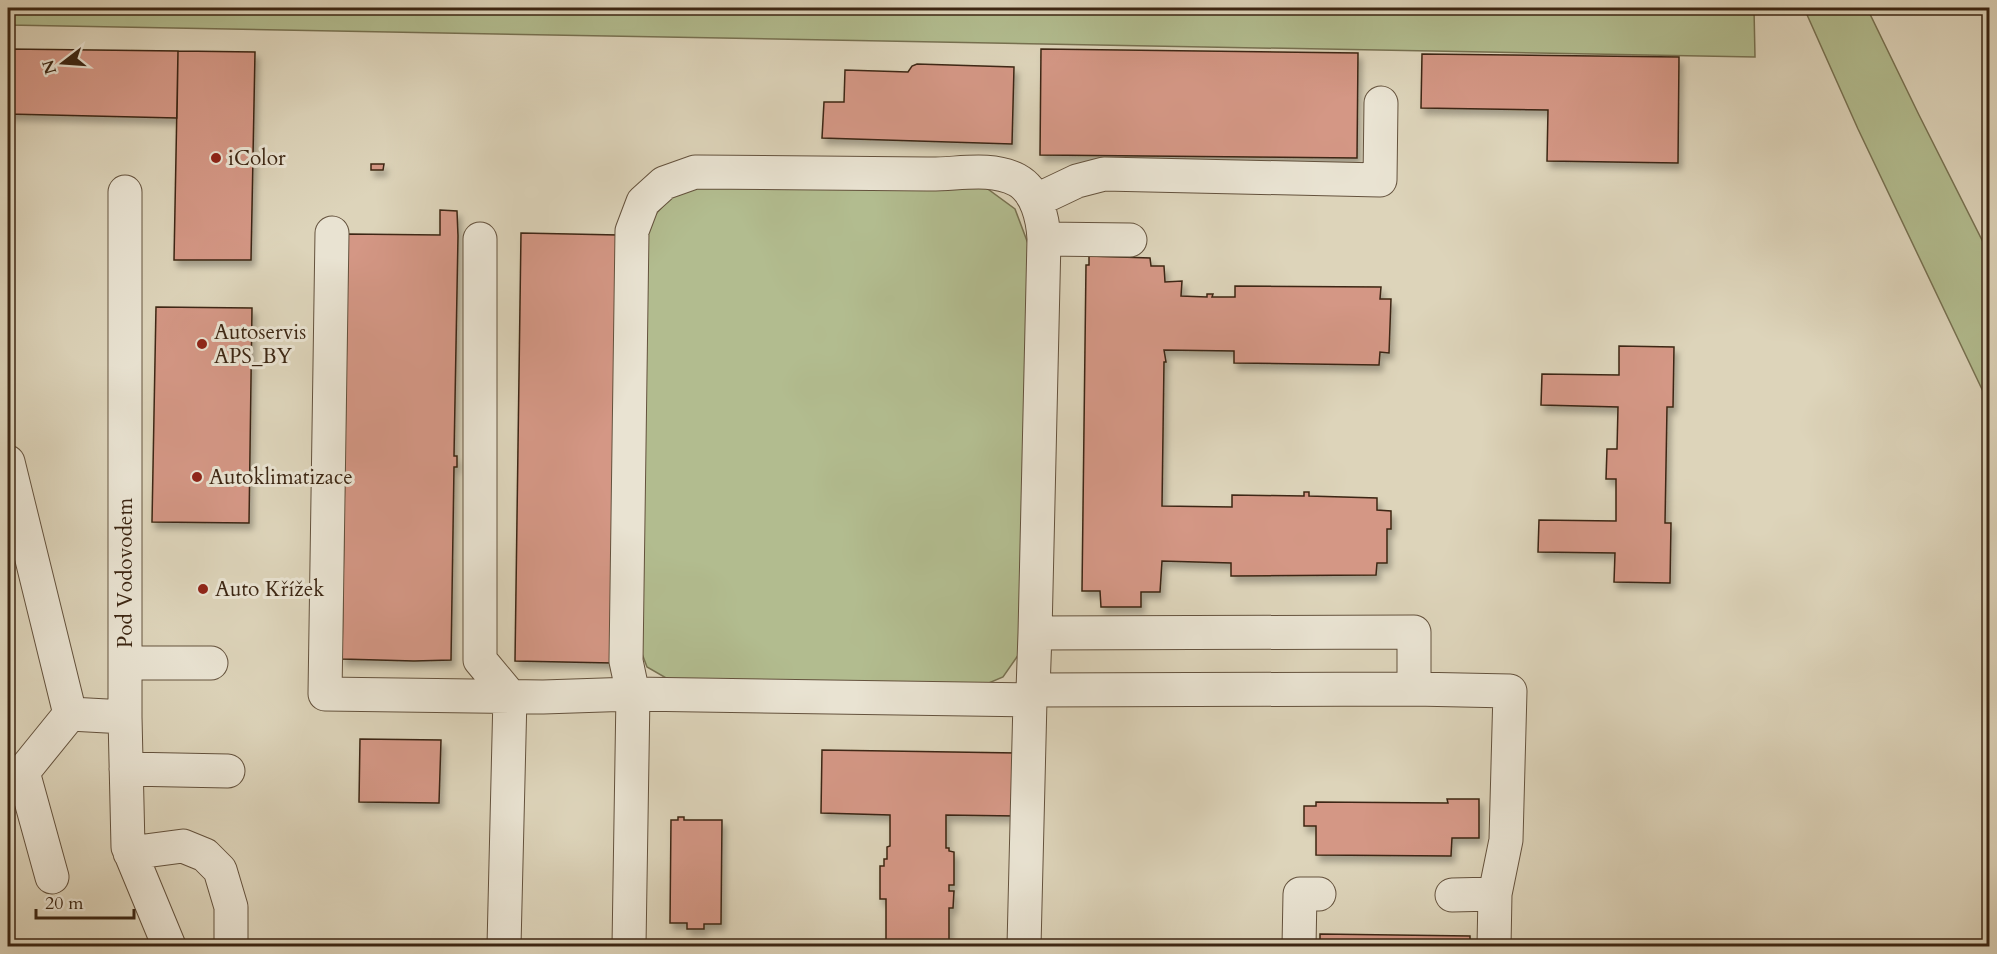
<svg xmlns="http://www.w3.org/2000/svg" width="1997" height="954" viewBox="0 0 1997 954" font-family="Cardo,serif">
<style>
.green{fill:#b2bc8f;stroke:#777151;stroke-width:1.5}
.building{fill:#d49785;stroke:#3c2613;stroke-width:1.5;filter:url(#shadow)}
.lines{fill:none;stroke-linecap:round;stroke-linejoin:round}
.minor-casing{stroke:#64523d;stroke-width:35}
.minor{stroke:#e9e3d2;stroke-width:33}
.poi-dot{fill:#8f2418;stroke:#e9e3d2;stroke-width:2}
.labels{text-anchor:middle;stroke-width:6;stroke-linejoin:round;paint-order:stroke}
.poi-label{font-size:21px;fill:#3c2613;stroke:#e9e3d2;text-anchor:start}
.street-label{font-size:21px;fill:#3c2613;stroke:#e9e3d2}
</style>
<defs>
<filter id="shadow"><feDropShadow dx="3.5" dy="6" stdDeviation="3" flood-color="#0004"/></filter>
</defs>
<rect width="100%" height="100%" fill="#ddd4ba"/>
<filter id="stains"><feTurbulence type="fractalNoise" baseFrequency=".00333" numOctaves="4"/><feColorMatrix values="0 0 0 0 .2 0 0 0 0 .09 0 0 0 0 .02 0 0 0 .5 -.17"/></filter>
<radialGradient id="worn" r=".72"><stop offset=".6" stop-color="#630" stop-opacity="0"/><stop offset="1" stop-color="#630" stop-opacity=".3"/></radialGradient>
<!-- green -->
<path class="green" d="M 8,8 L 1669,8 L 1754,9 L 1755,57 L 8,25 Z
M 1804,8 L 1867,8 L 1919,115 L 1989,254 L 1989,404 L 1858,129 Z
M 705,183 L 985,187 L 1015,209 L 1030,249 L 1019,654 L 1003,677 L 970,691 L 673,682 L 647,667 L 635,635 L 646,225 L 671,197 Z"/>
<!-- building -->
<path class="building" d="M 8,49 L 178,51 L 177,118 L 8,114 Z
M 1041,49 L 1358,53 L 1357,158 L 1040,155 Z
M 178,51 L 255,52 L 251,260 L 174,260 Z
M 1422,54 L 1679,57 L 1678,163 L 1547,161 L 1548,110 L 1421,108 Z
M 917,64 L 1014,67 L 1012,144 L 822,138 L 824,102 L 844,102 L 845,70 L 908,72 L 912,66 Z
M 371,164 L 384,164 L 383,170 L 371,170 Z
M 440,210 L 457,211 L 458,236 L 454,456 L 457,456 L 457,467 L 454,467 L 451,660 L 414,661 L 342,659 L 348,234 L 440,235 Z
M 521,233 L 618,235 L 612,663 L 515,661 Z
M 1089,256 L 1150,258 L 1151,266 L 1164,266 L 1165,282 L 1182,281 L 1181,296 L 1207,297 L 1207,294 L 1213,294 L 1212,297 L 1235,297 L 1235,286 L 1381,287 L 1380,299 L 1391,299 L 1389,353 L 1380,352 L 1379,365 L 1234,363 L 1234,351 L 1164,350 L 1166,362 L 1164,362 L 1162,506 L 1232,507 L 1232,495 L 1304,496 L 1304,492 L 1309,492 L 1309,496 L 1377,498 L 1377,510 L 1391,511 L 1391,529 L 1387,529 L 1387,563 L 1377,563 L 1376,575 L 1231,576 L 1231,563 L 1162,561 L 1160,592 L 1141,592 L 1141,607 L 1101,607 L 1100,591 L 1082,591 L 1086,265 L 1089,265 Z
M 156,307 L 252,308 L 249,523 L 152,522 Z
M 1619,346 L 1674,347 L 1673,407 L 1667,407 L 1665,523 L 1671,523 L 1670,583 L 1614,582 L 1615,553 L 1538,552 L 1539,520 L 1616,521 L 1616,479 L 1606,479 L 1607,449 L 1617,449 L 1618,407 L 1541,405 L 1542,374 L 1619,375 Z
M 360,739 L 441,740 L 439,803 L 359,802 Z
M 822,750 L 1017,753 L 1016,816 L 946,815 L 946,848 L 949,848 L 949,851 L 954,852 L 954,885 L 949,885 L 949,891 L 954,891 L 953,908 L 949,908 L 949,946 L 886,946 L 886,899 L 880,899 L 880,866 L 884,866 L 884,859 L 887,859 L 887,847 L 890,846 L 890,815 L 821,813 Z
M 1447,799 L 1479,799 L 1479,838 L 1452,838 L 1451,856 L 1316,855 L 1316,826 L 1304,826 L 1304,806 L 1316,806 L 1316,802 L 1448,803 Z
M 678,817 L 684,817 L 684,820 L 722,820 L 721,924 L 704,924 L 704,929 L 687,929 L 687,923 L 670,923 L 671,820 L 678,820 Z
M 1320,934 L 1470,936 L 1470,946 L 1320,946 Z"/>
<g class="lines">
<!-- minor casing -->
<g class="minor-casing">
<path id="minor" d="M 125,192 L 125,717 L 128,847 L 169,946
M 1037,200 L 1077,181 L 1104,174 L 1380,180 L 1381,103
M 332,233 L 325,694 L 543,697 L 633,694 L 1030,700
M 480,239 L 480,660 L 510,696 L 504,946
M 1044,239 L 1130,240
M 8,462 L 70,714 L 125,717
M 1035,633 L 1414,632 L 1414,689 L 1510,691 L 1506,840 L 1495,894 L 1452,895
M 125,663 L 211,663
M 1033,690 L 1414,689
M 126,769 L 228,771
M 130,853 L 183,846 L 205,855 L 220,870 L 231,907 L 231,946
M 52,877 L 23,772 L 70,714
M 629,946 L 633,694 L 626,661 L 632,231 L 643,202 L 664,183 L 695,172 C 772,173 849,173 927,174 C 956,175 990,166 1017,180 C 1037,191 1043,219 1044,239 L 1035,633 L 1033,690 L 1030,700 L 1024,946
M 1299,946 L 1300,894 L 1319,894
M 1494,946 L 1495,894"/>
</g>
<!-- minor -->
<use href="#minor" class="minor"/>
</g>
<!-- markers -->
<g class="poi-dot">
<circle cx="216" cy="158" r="6"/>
<circle cx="202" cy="344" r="6"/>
<circle cx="197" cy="477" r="6"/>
<circle cx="203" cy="589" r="6"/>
</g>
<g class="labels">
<!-- poi labels -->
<g class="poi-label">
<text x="228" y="165">iColor</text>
<text x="214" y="339">Autoservis<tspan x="214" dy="24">APS_BY</tspan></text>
<text x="209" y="484">Autoklimatizace</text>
<text x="215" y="596">Auto Křížek</text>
</g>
<!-- street labels -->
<g class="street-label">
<text transform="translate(125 573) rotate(-90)" y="7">Pod Vodovodem</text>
</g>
</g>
<!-- margin -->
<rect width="1997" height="954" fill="none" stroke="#ddd4ba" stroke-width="30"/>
<rect x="9" y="9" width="1979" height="936" fill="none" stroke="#3c2613" stroke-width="3"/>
<rect x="15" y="15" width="1967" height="924" fill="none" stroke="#3c2613" stroke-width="1.5"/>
<!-- north arrow -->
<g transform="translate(63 63) rotate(253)" stroke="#e9e3d2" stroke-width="4.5" paint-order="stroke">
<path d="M0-4.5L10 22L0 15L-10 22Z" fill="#3c2613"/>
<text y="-9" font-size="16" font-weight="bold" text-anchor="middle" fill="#3c2613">N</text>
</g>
<!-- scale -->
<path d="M36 909v9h98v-9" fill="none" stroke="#3c2613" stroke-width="3"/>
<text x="45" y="909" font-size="18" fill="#3c2613" stroke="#e9e3d2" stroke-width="4.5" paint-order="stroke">20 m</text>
<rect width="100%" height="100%" filter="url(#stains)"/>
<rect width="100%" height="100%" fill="url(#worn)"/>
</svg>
